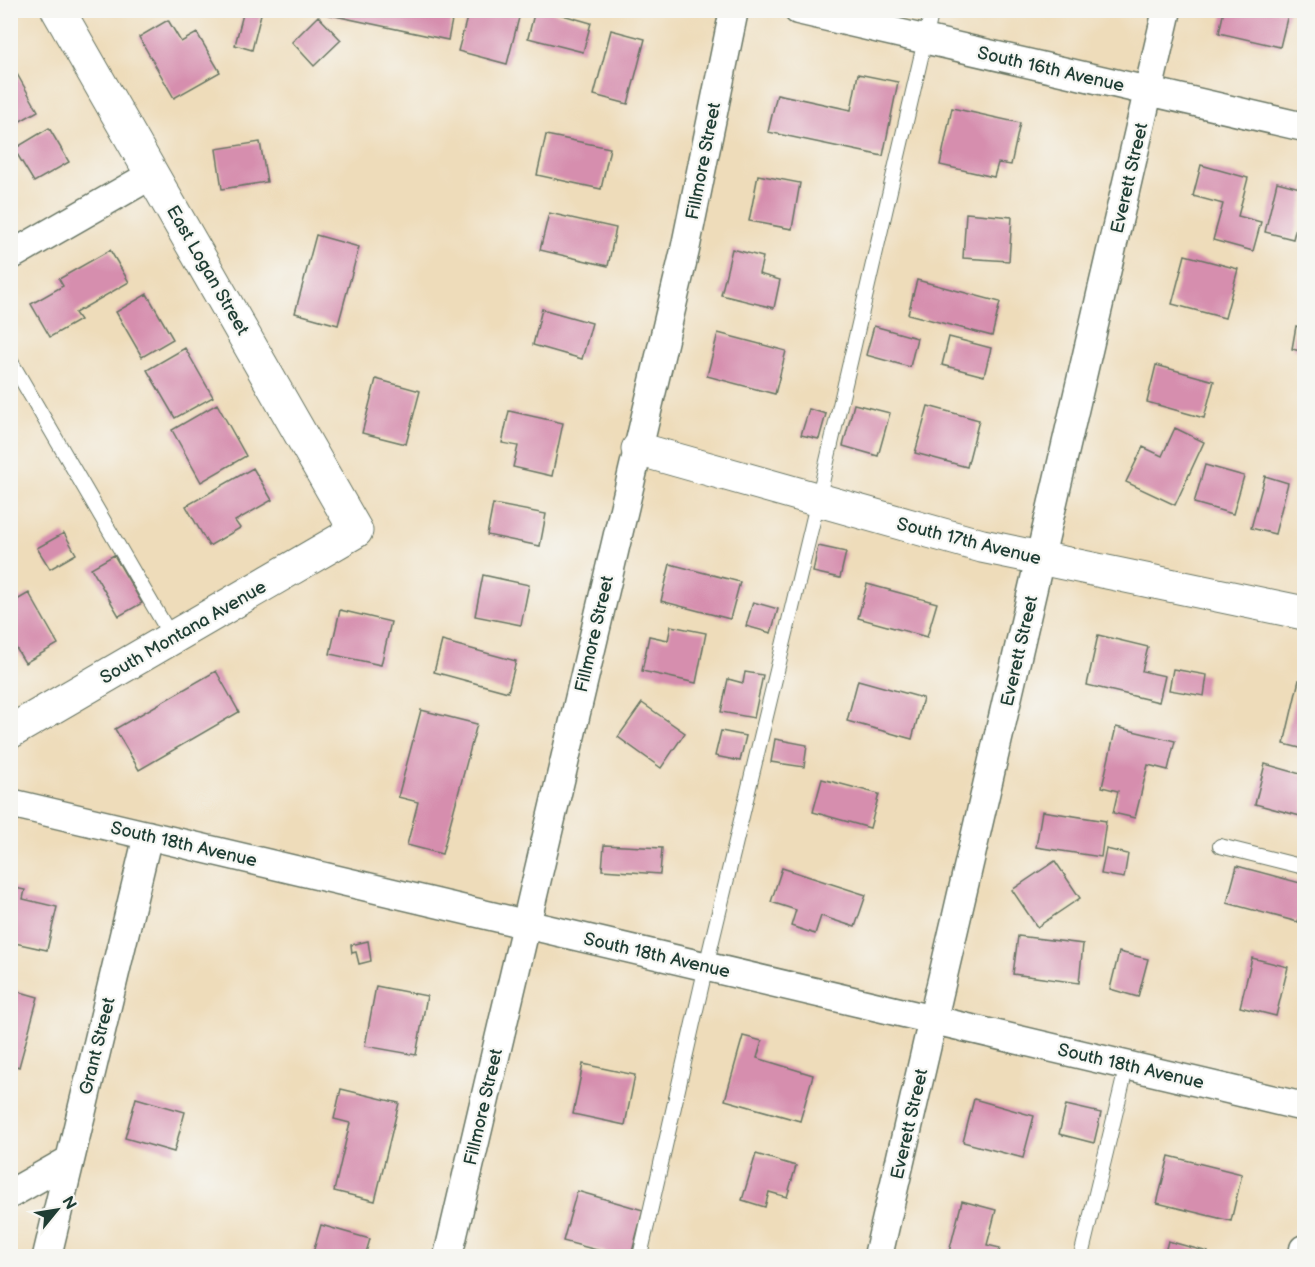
<svg xmlns="http://www.w3.org/2000/svg" width="1315" height="1267" viewBox="0 0 1315 1267" font-family="'Balsamiq Sans',sans-serif">
<style>
.building{fill:#d68eae}
.lines{fill:none;stroke-linecap:round;stroke-linejoin:round}
.service-casing{stroke:#677563;stroke-width:16}
.minor-casing{stroke:#677563;stroke-width:31}
.tertiary-casing{stroke:#677563;stroke-width:35}
.service{stroke:#fff;stroke-width:14}
.minor{stroke:#fff;stroke-width:28}
.tertiary{stroke:#fff;stroke-width:33}
.labels{text-anchor:middle;stroke-width:4.5;stroke-linejoin:round;paint-order:stroke}
.street-label{font-size:18px;fill:#1f3d34;stroke:#f6f6f2}
</style>
<rect width="100%" height="100%" fill="#f6f6f2"/>
<filter id="ink" filterUnits="userSpaceOnUse"><feTurbulence type="fractalNoise" baseFrequency=".0167" numOctaves="2"/><feDisplacementMap in="SourceGraphic" scale="12" xChannelSelector="R" yChannelSelector="G"/><feConvolveMatrix kernelMatrix="1 2 1 2 8 2 1 2 1" color-interpolation-filters="sRGB"/></filter>
<filter id="wash" filterUnits="userSpaceOnUse"><feTurbulence type="fractalNoise" baseFrequency=".008" numOctaves="4" result="noise"/><feDisplacementMap in="SourceGraphic" scale="24" xChannelSelector="R" yChannelSelector="G"/><feGaussianBlur stdDeviation="1.35" result="paint"/><feColorMatrix in="noise" values="0 0 0 0 0 0 0 0 0 0 0 0 0 0 0 0 0 1.4 0 .05"/><feComposite in="paint" operator="in"/></filter>
<g filter="url(#wash)">
<rect width="100%" height="100%" fill="#eedcba"/>
<g id="blocks">
<!-- building -->
<path class="building" d="M 244,10 L 262,10 L 252,50 L 235,45 Z
M 307,10 L 454,10 L 448,40 Z
M 469,10 L 521,10 L 507,64 L 458,51 Z
M 535,10 L 545,10 L 591,23 L 583,52 L 528,38 Z
M 1224,10 L 1289,10 L 1280,47 L 1219,33 Z
M 318,16 L 341,40 L 314,66 L 292,42 Z
M 168,20 L 181,42 L 197,33 L 220,72 L 174,98 L 139,37 Z
M 611,30 L 645,39 L 628,104 L 594,95 Z
M 13,67 L 38,111 L 10,127 L 10,69 Z
M 858,74 L 898,82 L 883,156 L 768,132 L 777,94 L 851,110 Z
M 952,108 L 1020,123 L 1011,165 L 998,163 L 994,177 L 940,165 Z
M 49,128 L 69,162 L 34,182 L 14,149 Z
M 546,135 L 610,148 L 601,189 L 537,175 Z
M 260,142 L 267,182 L 222,189 L 216,149 Z
M 1201,165 L 1248,178 L 1238,216 L 1261,222 L 1253,251 L 1213,240 L 1223,204 L 1193,196 Z
M 758,175 L 800,183 L 792,229 L 749,221 Z
M 1277,182 L 1304,189 L 1304,196 L 1293,239 L 1265,232 Z
M 549,213 L 616,228 L 608,266 L 540,250 Z
M 966,213 L 1012,217 L 1009,261 L 963,258 Z
M 316,235 L 359,247 L 338,325 L 295,313 Z
M 732,249 L 763,257 L 759,274 L 780,280 L 774,308 L 721,295 Z
M 110,250 L 129,282 L 75,313 L 80,320 L 50,337 L 31,304 L 63,286 L 59,279 Z
M 1185,255 L 1238,269 L 1225,318 L 1172,304 Z
M 917,280 L 1000,302 L 992,336 L 908,314 Z
M 147,294 L 173,339 L 142,357 L 116,312 Z
M 542,309 L 592,323 L 582,359 L 533,345 Z
M 874,326 L 917,338 L 910,367 L 866,355 Z
M 1296,326 L 1304,328 L 1304,352 L 1292,349 Z
M 718,333 L 786,351 L 775,394 L 707,376 Z
M 949,337 L 991,348 L 984,376 L 942,365 Z
M 185,348 L 213,397 L 175,418 L 147,370 Z
M 1156,365 L 1214,381 L 1204,418 L 1147,402 Z
M 376,379 L 420,391 L 406,444 L 362,433 Z
M 217,404 L 246,456 L 201,482 L 172,430 Z
M 854,404 L 890,413 L 878,456 L 843,446 Z
M 928,406 L 979,420 L 967,467 L 915,453 Z
M 809,409 L 826,414 L 819,439 L 801,435 Z
M 509,411 L 563,423 L 552,476 L 513,467 L 518,446 L 502,443 Z
M 1175,428 L 1204,442 L 1175,505 L 1126,482 L 1143,447 L 1162,456 Z
M 1205,465 L 1244,476 L 1233,514 L 1194,503 Z
M 253,468 L 272,500 L 235,521 L 240,528 L 209,546 L 186,506 Z
M 1265,476 L 1288,483 L 1275,534 L 1251,528 Z
M 493,504 L 546,514 L 540,546 L 487,535 Z
M 64,533 L 76,554 L 50,569 L 37,548 Z
M 818,546 L 846,552 L 840,578 L 813,572 Z
M 114,555 L 142,603 L 119,616 L 91,568 Z
M 670,564 L 740,582 L 730,619 L 661,601 Z
M 483,575 L 529,585 L 521,625 L 475,616 Z
M 867,584 L 937,603 L 927,637 L 858,618 Z
M 29,593 L 58,644 L 25,663 L 10,638 L 10,604 Z
M 753,602 L 778,609 L 771,633 L 746,626 Z
M 340,610 L 391,622 L 381,665 L 330,654 Z
M 671,626 L 706,633 L 696,683 L 642,671 L 649,636 L 668,640 Z
M 1098,635 L 1148,647 L 1142,671 L 1165,676 L 1159,702 L 1087,685 Z
M 442,641 L 516,661 L 508,692 L 434,672 Z
M 1173,669 L 1207,675 L 1204,696 L 1169,690 Z
M 216,671 L 239,712 L 139,770 L 115,729 Z
M 745,672 L 763,675 L 754,718 L 721,712 L 728,679 L 743,683 Z
M 858,680 L 923,698 L 912,739 L 847,721 Z
M 1299,680 L 1304,681 L 1304,749 L 1284,744 Z
M 642,703 L 685,733 L 661,768 L 618,737 Z
M 421,710 L 477,724 L 442,854 L 407,845 L 418,802 L 398,797 Z
M 1116,727 L 1175,741 L 1168,770 L 1148,765 L 1135,818 L 1113,813 L 1118,791 L 1102,787 Z
M 721,731 L 746,736 L 740,761 L 715,756 Z
M 775,739 L 807,745 L 804,767 L 771,762 Z
M 1265,764 L 1304,775 L 1304,817 L 1255,804 Z
M 822,779 L 879,794 L 870,828 L 813,812 Z
M 1042,811 L 1106,821 L 1101,857 L 1036,847 Z
M 604,845 L 662,848 L 660,874 L 602,870 Z
M 1106,849 L 1128,854 L 1124,878 L 1101,874 Z
M 1055,861 L 1080,898 L 1037,927 L 1012,890 Z
M 1237,866 L 1304,884 L 1304,898 L 1298,922 L 1227,903 Z
M 782,868 L 866,895 L 855,927 L 821,916 L 815,934 L 791,926 L 796,910 L 771,902 Z
M 10,887 L 25,890 L 23,899 L 57,907 L 47,950 L 10,942 Z
M 1018,936 L 1083,944 L 1079,983 L 1013,974 Z
M 368,941 L 371,961 L 359,964 L 356,952 L 352,953 L 351,945 Z
M 1119,952 L 1148,959 L 1138,997 L 1110,989 Z
M 1252,958 L 1288,967 L 1276,1016 L 1240,1007 Z
M 376,986 L 427,996 L 416,1055 L 365,1046 Z
M 10,989 L 38,997 L 19,1067 L 10,1064 Z
M 743,1036 L 762,1041 L 757,1058 L 813,1075 L 800,1121 L 725,1100 Z
M 583,1064 L 635,1075 L 625,1125 L 573,1114 Z
M 341,1089 L 399,1103 L 375,1201 L 334,1191 L 350,1123 L 334,1119 Z
M 136,1098 L 185,1112 L 174,1152 L 125,1138 Z
M 974,1099 L 1034,1116 L 1023,1158 L 963,1142 Z
M 1066,1105 L 1101,1113 L 1094,1143 L 1059,1134 Z
M 756,1154 L 796,1166 L 787,1197 L 769,1192 L 765,1207 L 742,1200 Z
M 1169,1156 L 1242,1174 L 1231,1221 L 1157,1203 Z
M 577,1191 L 643,1210 L 631,1256 L 619,1256 L 563,1241 Z
M 962,1201 L 996,1210 L 987,1245 L 1000,1248 L 998,1256 L 948,1256 Z
M 321,1225 L 370,1239 L 365,1256 L 312,1256 Z
M 1168,1241 L 1208,1252 L 1206,1256 L 1164,1256 Z"/>
</g>
</g>
<g filter="url(#ink)">
<use href="#blocks" fill-opacity="0" stroke="#677563" stroke-width="1.5"/>
<g class="lines">
<!-- service casing -->
<g class="service-casing">
<path id="service" d="M 10,360 L 172,638
M 1220,846 L 1304,867
M 640,1256 L 706,966 L 818,500 L 932,10
M 1081,1256 L 1127,1065"/>
</g>
<!-- minor casing -->
<g class="minor-casing">
<path id="minor" d="M 798,10 L 1304,127
M 10,256 L 153,174
M 10,803 L 1304,1107
M 10,1194 L 70,1160
M 47,1256 L 148,835
M 448,1256 L 685,250 L 734,10
M 878,1256 L 1167,10
M 1303,1256 L 1304,1249"/>
</g>
<!-- tertiary casing -->
<g class="tertiary-casing">
<path id="tertiary" d="M 638,449 L 982,546 L 1304,613
M 10,732 L 356,531 L 58,10"/>
</g>
<!-- service -->
<use href="#service" class="service"/>
<!-- minor -->
<use href="#minor" class="minor"/>
<!-- tertiary -->
<use href="#tertiary" class="tertiary"/>
</g>
</g>
<g class="labels">
<!-- street labels -->
<g class="street-label">
<text transform="translate(1051 69) rotate(13)" y="6">South 16th Avenue</text>
<text transform="translate(703 161) rotate(-79)" y="6">Fillmore Street</text>
<text transform="translate(1129 178) rotate(-77)" y="6">Everett Street</text>
<text transform="translate(208 270) rotate(60)" y="6">East Logan Street</text>
<text transform="translate(969 541) rotate(14)" y="6">South 17th Avenue</text>
<text transform="translate(183 632) rotate(-30)" y="6">South Montana Avenue</text>
<text transform="translate(594 634) rotate(-77)" y="6">Fillmore Street</text>
<text transform="translate(1019 651) rotate(-77)" y="6">Everett Street</text>
<text transform="translate(184 844) rotate(13)" y="6">South 18th Avenue</text>
<text transform="translate(657 955) rotate(13)" y="6">South 18th Avenue</text>
<text transform="translate(97 1046) rotate(-76)" y="6">Grant Street</text>
<text transform="translate(1131 1066) rotate(13)" y="6">South 18th Avenue</text>
<text transform="translate(483 1107) rotate(-77)" y="6">Fillmore Street</text>
<text transform="translate(909 1124) rotate(-77)" y="6">Everett Street</text>
</g>
</g>
<!-- margin -->
<rect width="1315" height="1267" fill="none" stroke="#f6f6f2" stroke-width="36"/>
<!-- north arrow -->
<g transform="translate(57 1210) rotate(60)" stroke="#f6f6f2" stroke-width="4.5" paint-order="stroke">
<path d="M0-4.5L10 22L0 15L-10 22Z" fill="#1f3d34"/>
<text y="-9" font-size="16" font-weight="bold" text-anchor="middle" fill="#1f3d34">N</text>
</g>
</svg>
